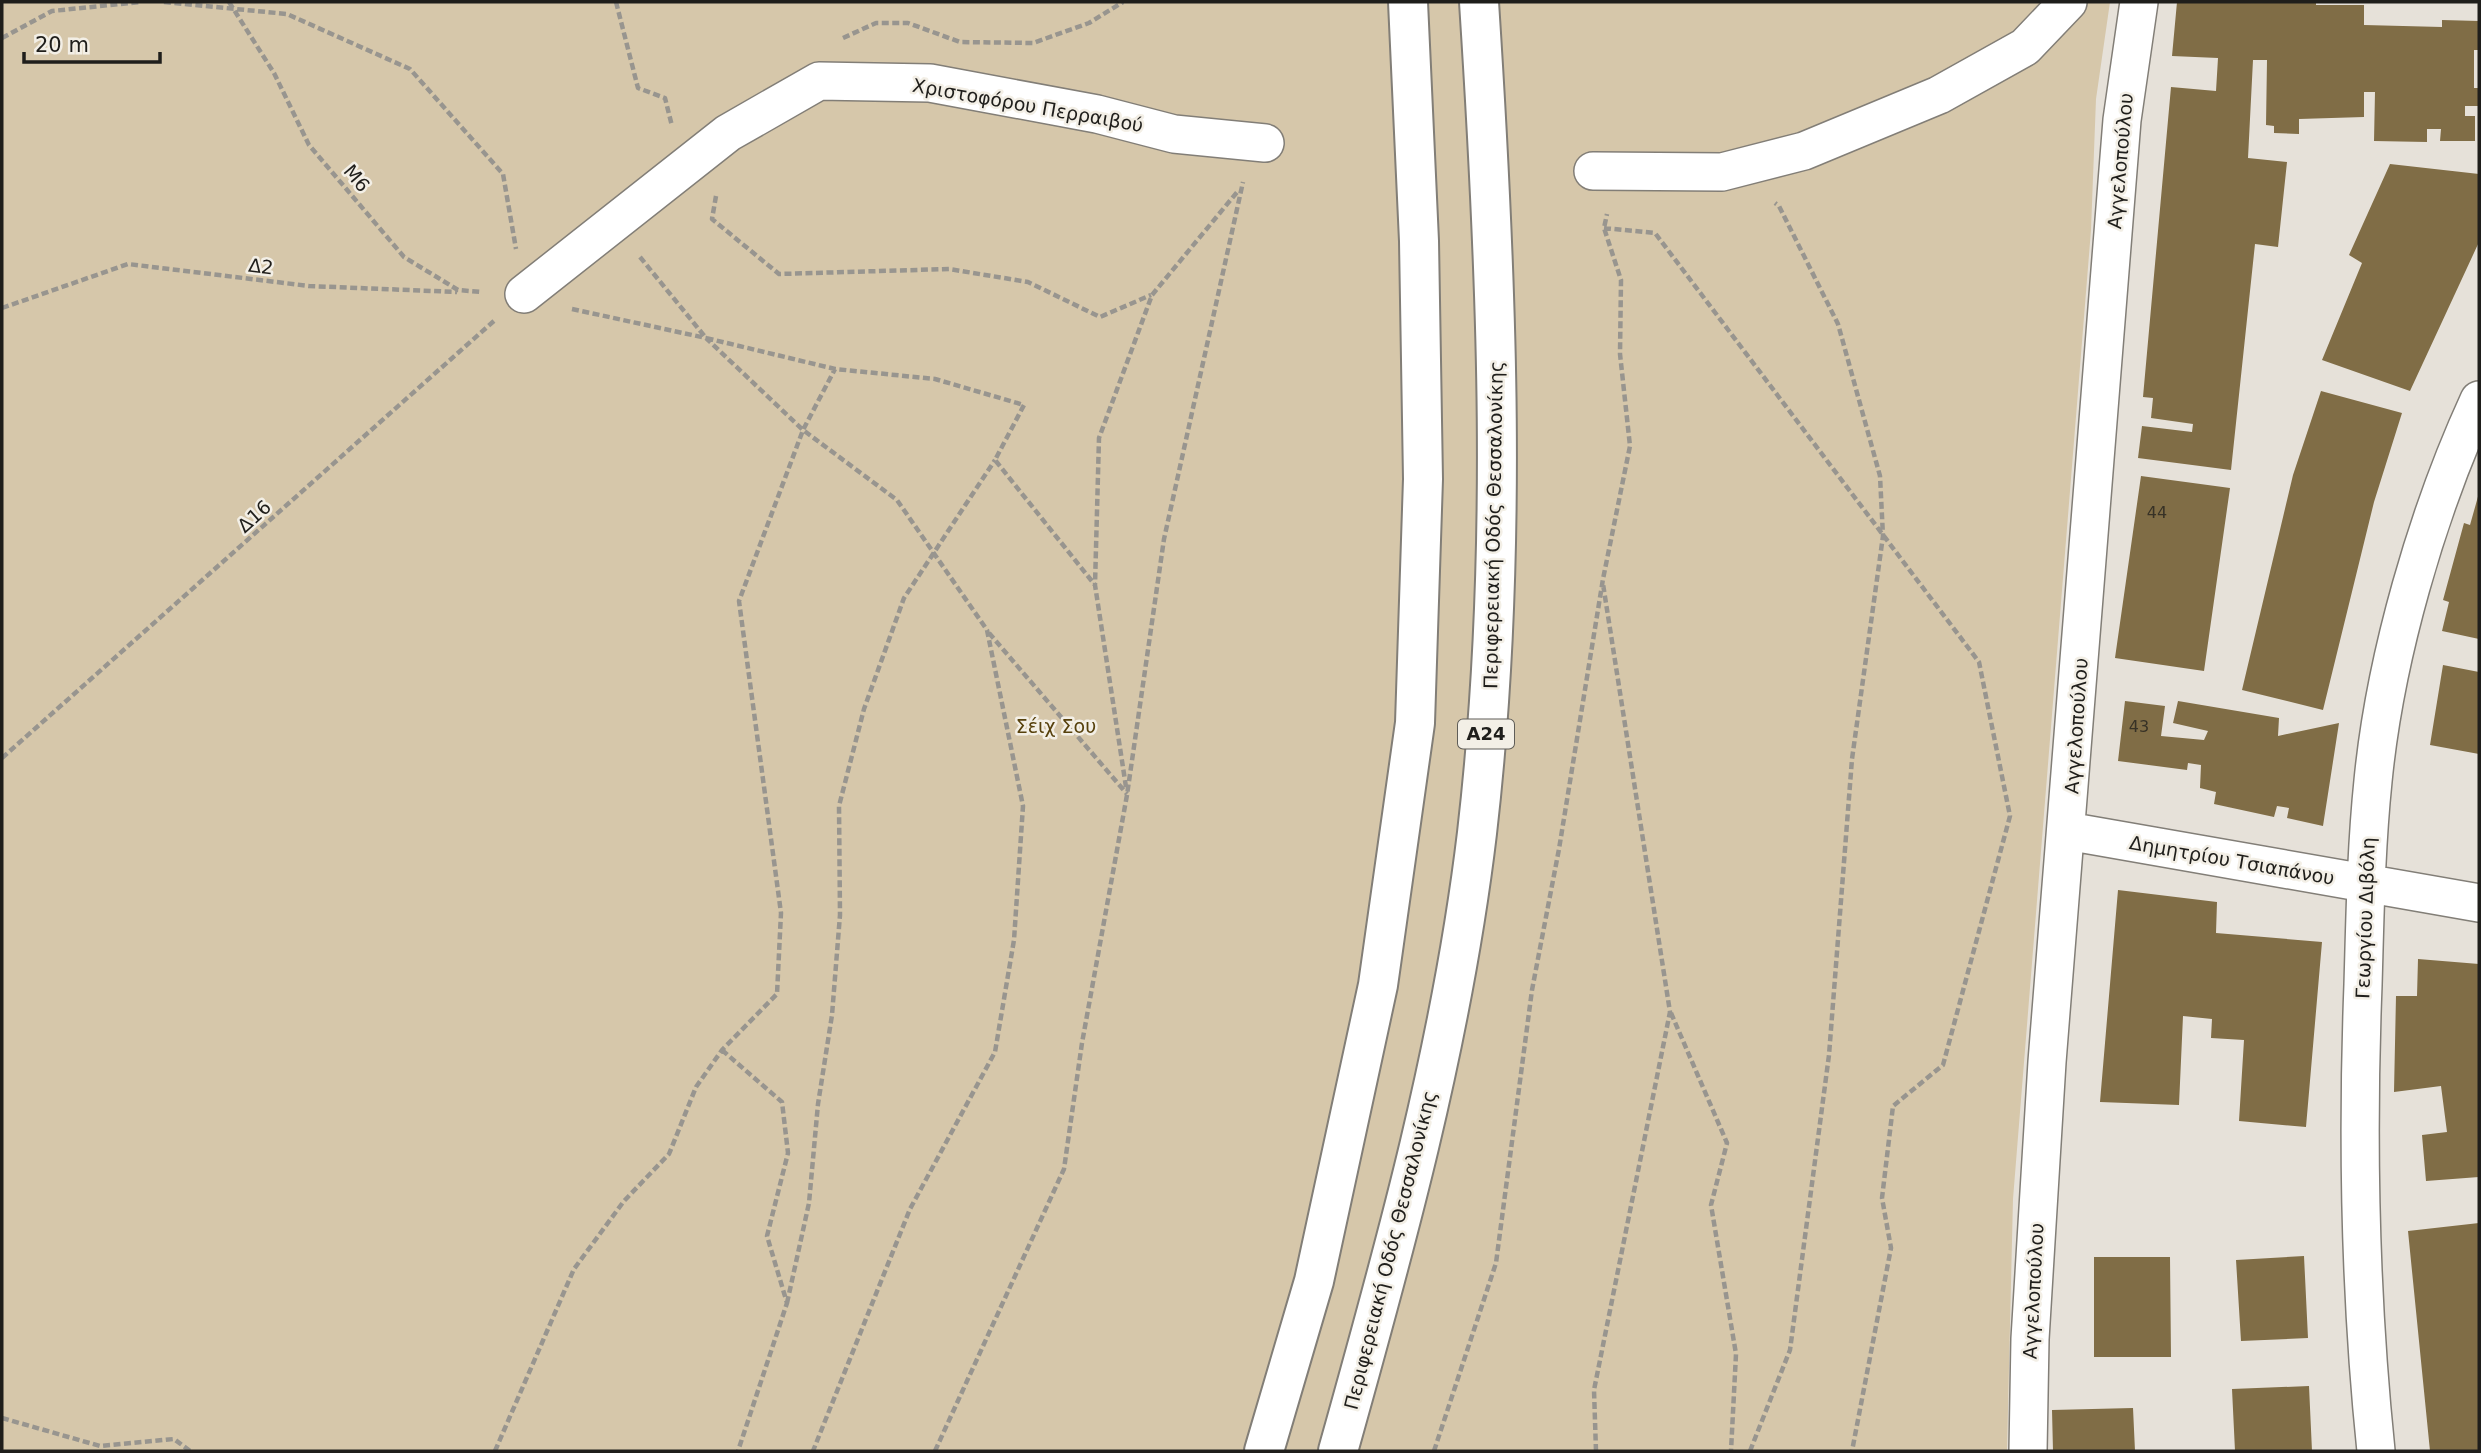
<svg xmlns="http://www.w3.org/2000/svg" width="2481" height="1453" viewBox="0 0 2481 1453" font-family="'DejaVu Sans',sans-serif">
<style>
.green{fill:#d6c7aa}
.building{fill:#806d46}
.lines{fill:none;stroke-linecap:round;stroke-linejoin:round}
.minor-casing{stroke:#827e77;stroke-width:40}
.trunk-casing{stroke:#827e77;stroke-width:42}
.path{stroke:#98958f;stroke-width:4.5;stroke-dasharray:7 3.5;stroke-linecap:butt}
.minor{stroke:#fff;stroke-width:37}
.trunk{stroke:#fff;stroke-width:38}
.labels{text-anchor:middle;stroke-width:5;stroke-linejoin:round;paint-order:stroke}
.number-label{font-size:16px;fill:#373226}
.shield{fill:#f3efe6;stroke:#5f5d58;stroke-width:2}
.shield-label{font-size:18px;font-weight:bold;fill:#1f1e1b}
.street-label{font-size:19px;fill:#1f1e1b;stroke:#f3efe6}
.park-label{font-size:19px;fill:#57410c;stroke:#f3efe6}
</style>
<rect width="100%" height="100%" fill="#e6e1d9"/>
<!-- green -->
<path class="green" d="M 2,2 L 2110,2 L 2096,99 L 2091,230 L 2013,1199 L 2007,1451 L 2,1451 Z"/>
<!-- building -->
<path class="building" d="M 2177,2 L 2316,2 L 2316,5 L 2364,5 L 2364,25 L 2442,27 L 2442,20 L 2479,21 L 2479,50 L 2474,50 L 2474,88 L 2479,88 L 2479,106 L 2465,106 L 2465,116 L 2475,116 L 2475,141 L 2440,141 L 2441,129 L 2427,129 L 2427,142 L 2374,141 L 2375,92 L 2364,92 L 2364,117 L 2299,119 L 2299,134 L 2274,133 L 2274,126 L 2266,125 L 2267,60 L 2253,60 L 2248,158 L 2287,162 L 2278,247 L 2255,244 L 2231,470 L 2138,458 L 2142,426 L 2192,432 L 2193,424 L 2151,418 L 2153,398 L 2143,397 L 2171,87 L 2216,91 L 2218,58 L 2172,56 Z
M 2390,164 L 2479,174 L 2479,242 L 2410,391 L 2322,360 L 2362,263 L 2349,255 Z
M 2321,391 L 2402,413 L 2374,502 L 2323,710 L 2242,690 L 2293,475 Z
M 2141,476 L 2230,488 L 2204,671 L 2115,658 Z
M 2479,493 L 2479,639 L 2442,631 L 2449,602 L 2443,600 L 2464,523 L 2470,525 Z
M 2443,665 L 2479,672 L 2479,754 L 2430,745 Z
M 2125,701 L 2165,706 L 2161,736 L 2204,740 L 2208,731 L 2173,723 L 2178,701 L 2279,718 L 2278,736 L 2339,723 L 2323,826 L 2287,818 L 2289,808 L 2277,806 L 2274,817 L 2214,804 L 2216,792 L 2200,788 L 2201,765 L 2188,763 L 2187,770 L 2118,761 Z
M 2118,890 L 2217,902 L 2216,933 L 2322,942 L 2306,1127 L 2239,1121 L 2244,1040 L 2211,1038 L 2212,1019 L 2183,1016 L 2179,1105 L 2100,1102 Z
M 2418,959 L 2479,964 L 2479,1177 L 2426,1181 L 2422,1135 L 2447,1132 L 2441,1086 L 2394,1092 L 2396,996 L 2417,996 Z
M 2479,1223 L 2479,1451 L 2430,1451 L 2408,1231 Z
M 2304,1256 L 2308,1338 L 2241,1341 L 2236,1260 Z
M 2094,1257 L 2170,1257 L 2171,1357 L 2094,1357 Z
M 2309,1386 L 2312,1451 L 2235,1451 L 2232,1389 Z
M 2133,1408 L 2135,1451 L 2053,1451 L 2052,1410 Z"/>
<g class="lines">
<!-- minor casing -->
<g class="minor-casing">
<path id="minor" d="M 1593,171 L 1722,172 L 1804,151 L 1939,95 L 2025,47 L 2068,2
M 524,294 L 728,133 L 819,81 L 930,83 L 1097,114 L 1174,134 L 1265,143
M 2067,831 L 2479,903
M 2028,1451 L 2030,1339 L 2047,1062 L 2122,120 L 2139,2
M 2376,1451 C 2360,1297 2357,1140 2363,985 C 2365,917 2366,849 2373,781 C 2385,658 2427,513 2479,400"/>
</g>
<!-- trunk casing -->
<g class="trunk-casing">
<path id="trunk" d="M 1264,1451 L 1314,1281 L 1378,985 L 1415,723 L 1423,479 L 1419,241 L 1408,2
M 1338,1451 C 1395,1248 1452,1043 1477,833 C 1509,557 1497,279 1479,2"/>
</g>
<!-- path -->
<path class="path" d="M 164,2 L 287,14 L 410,69 L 503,174 L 516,249
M 229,2 L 274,73 L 309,145 L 404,257 L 458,290 L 482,292
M 616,2 L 638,88 L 665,98 L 672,126
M 2,38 L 52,11 L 140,2
M 843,38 L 876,23 L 908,23 L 960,42 L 1033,43 L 1089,23 L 1123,2
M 716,196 L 712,219 L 779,274 L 949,269 L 1028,282 L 1100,317 L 1151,295
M 1604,228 L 1655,233 L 1979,662 L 2010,816 L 1943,1065 L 1893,1106 L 1882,1198 L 1891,1248 L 1852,1451
M 640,257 L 706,338 L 835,369 L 935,379 L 1024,405 L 995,460 L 1095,585
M 2,308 L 128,264 L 309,286 L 457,292
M 572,309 L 706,338 L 803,430 L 897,500 L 987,630 L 1023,806 L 1014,940 L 995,1052 L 910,1209 L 813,1451
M 989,633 L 1127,794
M 2,758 L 495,320
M 1126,787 L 1095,585 L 1099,438 L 1152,295 L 1238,191
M 1671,1013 L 1727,1143 L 1711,1205 L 1736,1354 L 1731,1451
M 722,1050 L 782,1102 L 788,1153 L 767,1236 L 787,1303 L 738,1451
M 787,1303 L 809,1203 L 818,1104 L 832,1015 L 840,915 L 839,806 L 864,709 L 904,598 L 995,460
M 2,1418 L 100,1446 L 174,1439 L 190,1451
M 495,1451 L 574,1269 L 624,1201 L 669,1154 L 696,1087 L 722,1050 L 777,994 L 781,913 L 739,601 L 803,430 L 835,369
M 935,1451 L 1064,1169 L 1082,1043 L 1127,795 L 1164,539 L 1243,182
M 1434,1451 L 1496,1263 L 1532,990 L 1559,849 L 1603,579 L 1630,446 L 1620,354 L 1621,280 L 1604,228 L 1607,214
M 1596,1451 L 1594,1390 L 1670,1012 L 1603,584
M 1750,1451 L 1790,1350 L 1829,1055 L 1852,759 L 1883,536 L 1880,476 L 1838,324 L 1779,206 L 1775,203"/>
<!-- minor -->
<use href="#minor" class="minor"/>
<!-- trunk -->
<use href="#trunk" class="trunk"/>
</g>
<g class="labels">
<!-- number labels -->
<g class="number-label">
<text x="2157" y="518">44</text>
<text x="2139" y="732">43</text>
</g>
<!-- shield labels -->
<rect class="shield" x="1458" y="719.5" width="56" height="29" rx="5"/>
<g class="shield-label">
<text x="1486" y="740">Α24</text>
</g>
<!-- street labels -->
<g class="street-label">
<text transform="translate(1028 105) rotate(10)" y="7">Χριστοφόρου Περραιβού</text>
<text transform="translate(2120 161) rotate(-85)" y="7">Αγγελοπούλου</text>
<text transform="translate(357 178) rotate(50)" y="7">Μ6</text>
<text transform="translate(261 266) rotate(7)" y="7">Δ2</text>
<text transform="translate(254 516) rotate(-42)" y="7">Δ16</text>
<text transform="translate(1493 525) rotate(-89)" y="7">Περιφερειακή Οδός Θεσσαλονίκης</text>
<text transform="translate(2076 726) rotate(-86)" y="7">Αγγελοπούλου</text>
<text transform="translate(2232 860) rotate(10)" y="7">Δημητρίου Τσιαπάνου</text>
<text transform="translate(2365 918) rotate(-88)" y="7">Γεωργίου Διβόλη</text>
<text transform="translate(1390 1250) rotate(-76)" y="7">Περιφερειακή Οδός Θεσσαλονίκης</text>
<text transform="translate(2033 1291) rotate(-87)" y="7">Αγγελοπούλου</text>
</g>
<!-- park labels -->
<g class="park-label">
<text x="1056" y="733">Σέιχ Σου</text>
</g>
</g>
<!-- border -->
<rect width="2481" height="1453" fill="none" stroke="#1f1e1b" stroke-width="7"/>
<!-- scale -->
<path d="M24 52v10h136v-10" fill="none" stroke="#1f1e1b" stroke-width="3.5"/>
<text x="35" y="52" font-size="21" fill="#1f1e1b" stroke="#f3efe6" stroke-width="5" paint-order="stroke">20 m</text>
</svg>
